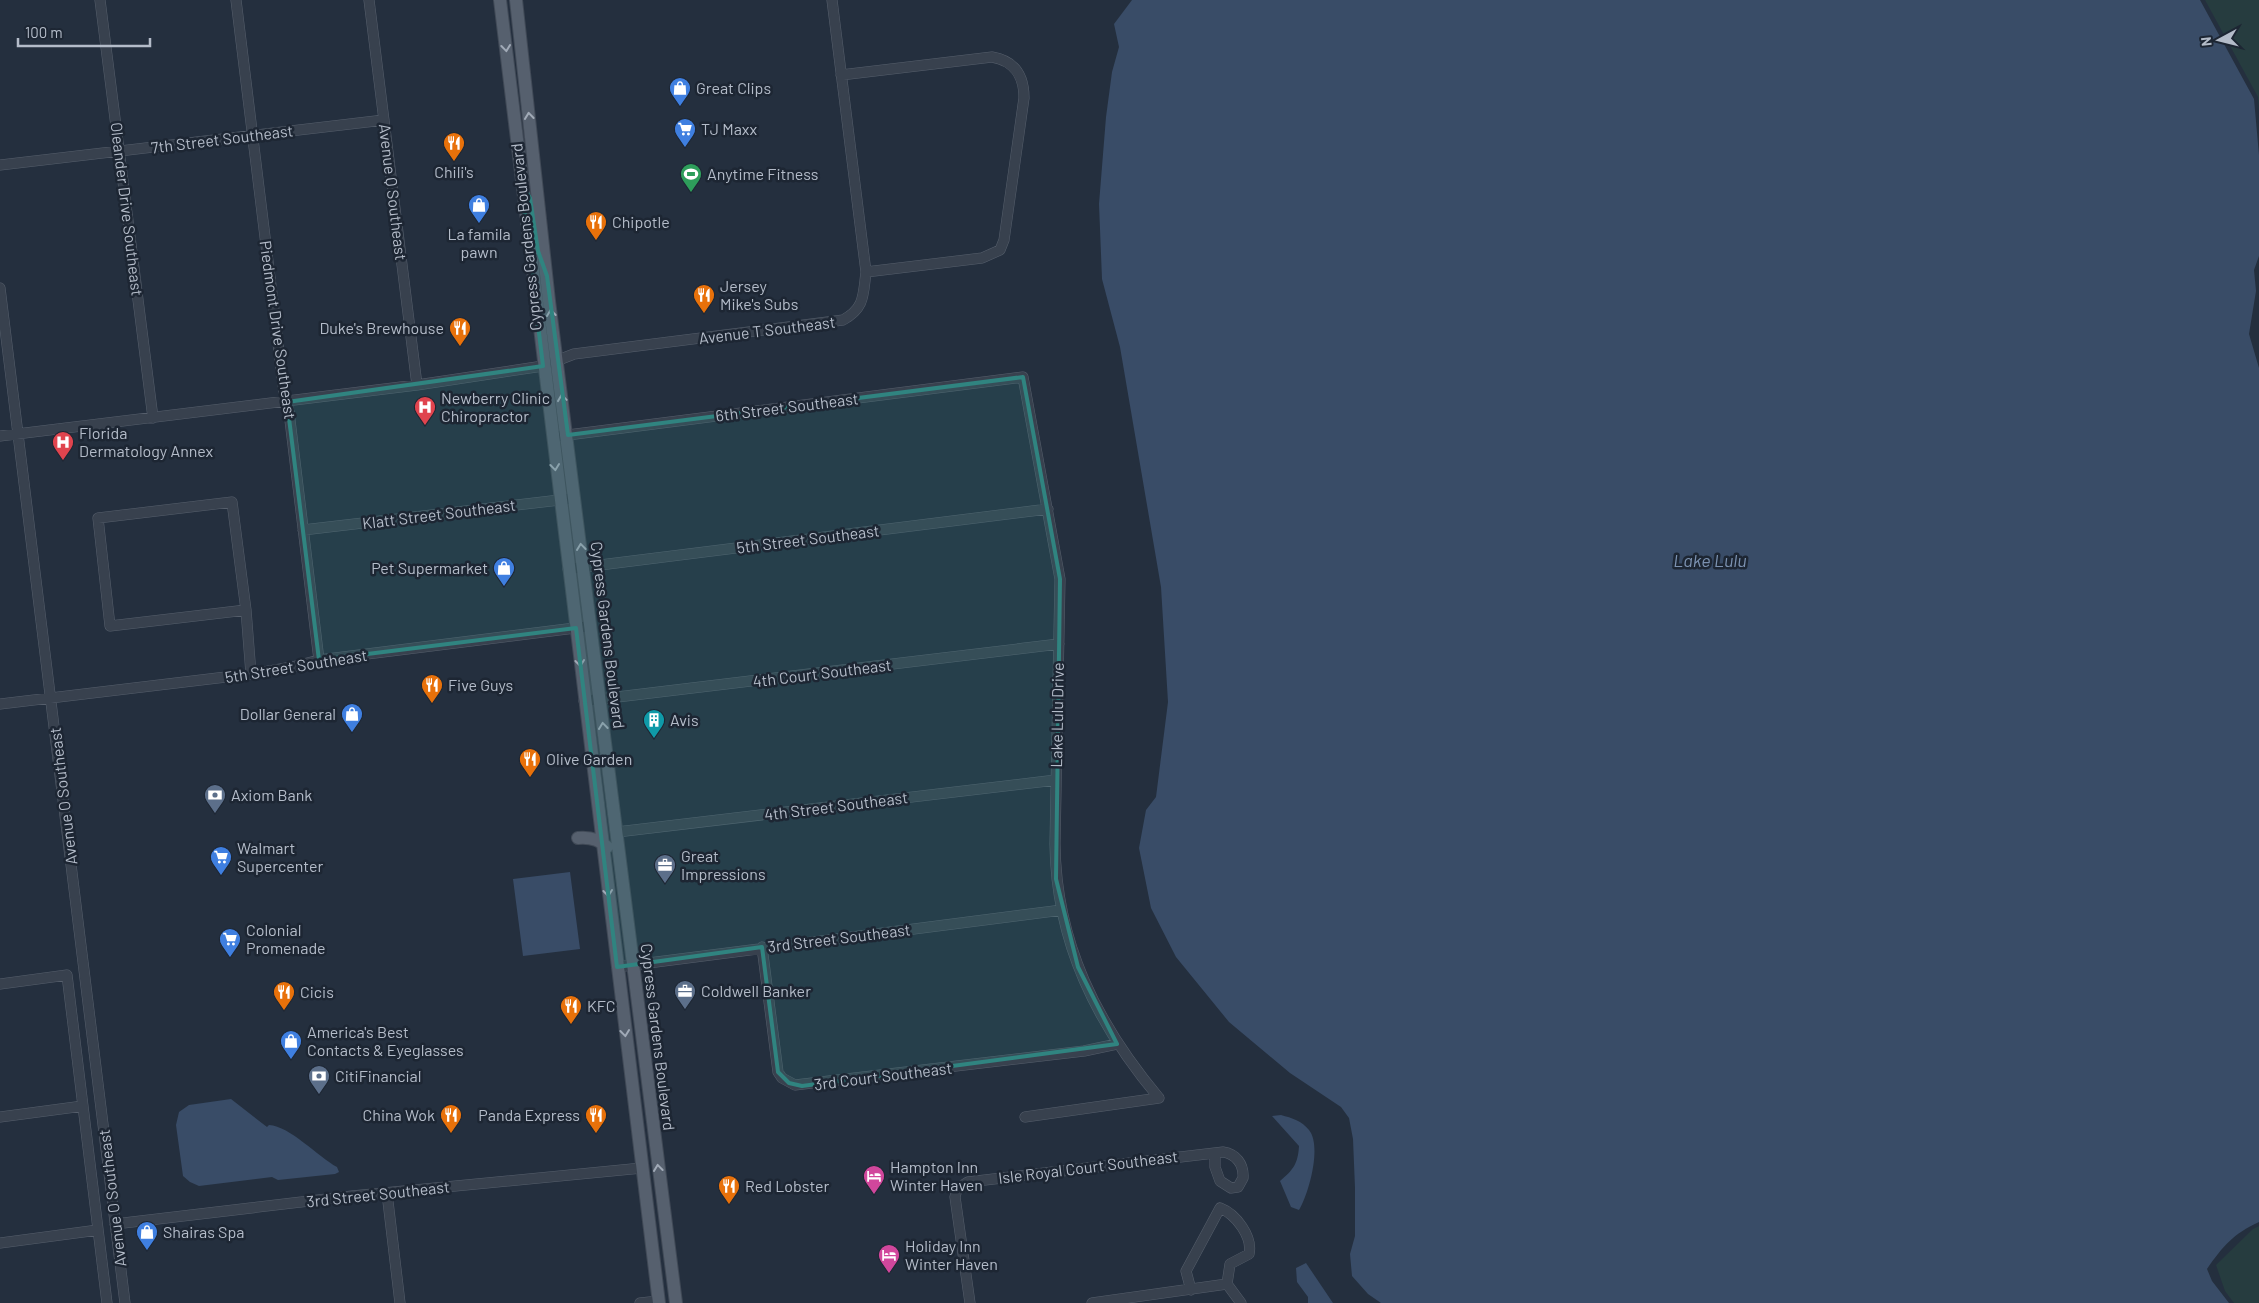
<svg xmlns="http://www.w3.org/2000/svg" width="2259" height="1303" viewBox="0 0 2259 1303" font-family="Barlow,sans-serif">
<style>
.green{fill:#263c3f}
.water{fill:#394c67}
.lines{fill:none;stroke-linecap:round;stroke-linejoin:round}
.minor-casing{stroke:#565f6c;stroke-width:11}
.major-casing{stroke:#414a57;stroke-width:14}
.minor{stroke:#38414e;stroke-width:10}
.major{stroke:#56606e;stroke-width:12}
.oneway{stroke:#a1aab7}
.marked{fill:#308480;fill-opacity:0.2;stroke:#308480;stroke-width:4;stroke-linejoin:round}
.labels{text-anchor:middle;stroke-width:5;stroke-linejoin:round;paint-order:stroke}
.poi-label{font-size:16px;fill:#b4bcc9;stroke:#1d2633;text-anchor:start}
.street-label{font-size:16px;fill:#b4bcc9;stroke:#1d2633}
.water-label{font-size:18px;font-style:italic;fill:#7c92b1;stroke:#1d2633}
</style>
<rect width="100%" height="100%" fill="#242f3e"/>
<!-- green -->
<path class="green" d="M 2205,0 L 2259,0 L 2259,110 L 2258,97 Z
M 2259,1226 L 2259,1303 L 2234,1303 L 2225,1291 L 2216,1265 L 2253,1229 Z"/>
<!-- water -->
<path class="water" d="M 1132,0 L 2200,0 L 2254,99 L 2259,155 L 2259,256 L 2254,270 L 2256,291 L 2249,334 L 2259,368 L 2259,1222 C 2233,1234 2223,1246 2207,1269 L 2212,1281 L 2229,1303 L 1381,1303 L 1368,1294 L 1352,1276 L 1350,1254 L 1355,1236 L 1355,1188 L 1353,1139 L 1349,1118 L 1341,1107 L 1290,1073 L 1229,1022 L 1176,957 L 1151,908 L 1139,848 L 1146,810 L 1156,797 L 1168,702 L 1161,587 L 1120,347 L 1102,279 L 1099,204 L 1106,117 L 1112,72 L 1119,47 L 1114,24 Z
M 570,872 L 580,949 L 523,956 L 513,879 Z
M 231,1099 L 267,1127 L 269,1125 C 290,1126 318,1157 337,1167 L 339,1172 L 335,1174 L 278,1180 L 272,1177 L 199,1186 L 190,1182 L 183,1176 L 176,1125 L 179,1112 L 189,1105 Z
M 1281,1115 C 1292,1118 1302,1121 1309,1130 C 1322,1146 1309,1193 1299,1210 L 1291,1207 L 1280,1181 C 1293,1170 1298,1164 1299,1146 L 1272,1116 Z
M 1306,1263 L 1333,1303 L 1308,1303 L 1308,1297 L 1297,1282 L 1296,1268 Z"/>
<g class="lines">
<!-- minor casing -->
<g class="minor-casing">
<path id="minor" d="M 100,0 L 153,418
M 236,0 L 284,392 L 289,412 L 319,660
M 369,0 L 417,385
M 841,75 L 992,57 C 1015,61 1024,76 1024,98 L 1004,240 L 1000,250 L 982,258 L 866,272
M 0,165 L 384,120
M 0,288 L 125,1303
M 0,436 L 417,385 L 543,366 L 574,354 L 843,320 C 865,308 863,295 866,272 L 832,0
M 560,436 L 1023,377 L 1060,579 L 1055,844 C 1056,943 1097,1024 1159,1098
M 232,502 L 246,610 L 110,626 L 98,518 Z
M 303,530 L 568,499
M 568,569 L 1048,509
M 246,610 L 251,674
M 584,701 L 1059,644
M 0,704 L 251,674 L 292,667 L 319,660 L 591,626
M 617,832 L 1056,780
M 762,947 L 778,1072 L 782,1078 L 795,1085 L 1084,1051 L 1117,1044
M 617,967 L 1062,910
M 0,984 L 67,975 L 107,1303
M 0,1117 L 83,1106
M 1025,1117 L 1159,1098
M 387,1193 L 400,1303
M 115,1224 L 352,1196 L 642,1168
M 0,1243 L 98,1230
M 1227,1284 L 1241,1303
M 640,1303 L 659,1301
M 970,1303 L 955,1197 L 957,1189 L 968,1182 L 1223,1152 C 1236,1154 1244,1164 1243,1178 L 1238,1187 L 1231,1188 L 1220,1181 L 1215,1167 L 1215,1153
M 1092,1303 L 1227,1284 L 1230,1264 L 1249,1254 C 1253,1237 1236,1214 1220,1208 L 1186,1271 L 1191,1290"/>
</g>
<!-- major casing -->
<g class="major-casing">
<path id="major" d="M 500,0 L 659,1303
M 516,0 L 549,301 L 676,1303
M 578,838 C 589,837 599,839 607,847"/>
</g>
<!-- minor -->
<use href="#minor" class="minor"/>
<!-- major -->
<use href="#major" class="major"/>
</g>
<!-- one-way arrows -->
<defs><path id="oneway-chevron" d="M-2-3.5L2.5 0L-2 3.5" fill="none" stroke-width="1.6" stroke-linecap="round" stroke-linejoin="round" transform="scale(1.25)"/></defs>
<g class="oneway">
<use href="#oneway-chevron" transform="translate(506 48) rotate(83)"/>
<use href="#oneway-chevron" transform="translate(529 116) rotate(-96)"/>
<use href="#oneway-chevron" transform="translate(551 313) rotate(-97)"/>
<use href="#oneway-chevron" transform="translate(562 398) rotate(-98)"/>
<use href="#oneway-chevron" transform="translate(555 467) rotate(83)"/>
<use href="#oneway-chevron" transform="translate(581 547) rotate(-97)"/>
<use href="#oneway-chevron" transform="translate(580 663) rotate(83)"/>
<use href="#oneway-chevron" transform="translate(603 726) rotate(-97)"/>
<use href="#oneway-chevron" transform="translate(608 893) rotate(83)"/>
<use href="#oneway-chevron" transform="translate(625 1033) rotate(83)"/>
<use href="#oneway-chevron" transform="translate(658 1168) rotate(-97)"/>
</g>
<!-- marked area -->
<path class="marked" d="M 521,183 L 530,198 L 538,251 L 547,276 L 568,435 L 1023,377 L 1060,579 L 1056,879 L 1078,967 L 1117,1044 L 802,1086 L 789,1083 L 778,1072 L 762,947 L 617,967 L 576,628 L 319,660 L 287,402 L 543,366 Z"/>
<!-- icons -->
<defs>
<g id="shop-pin" transform="scale(1.125)"><path d="M0 17L-7.5 6A9.5 9.5 0 1 1 7.5 6Z" fill="#3f7fe0" stroke="#1d2633"/><path d="M-5-2.5h2.3a2.7 3.5 0 0 1 5.4 0H5L5.5 6h-11ZM-1.5-2.5h3a1.5 2.3 0 0 0-3 0Z" fill="#fff"/></g>
<g id="supermarket-pin" transform="scale(1.125)"><path d="M0 17L-7.5 6A9.5 9.5 0 1 1 7.5 6Z" fill="#3f7fe0" stroke="#1d2633"/><path d="M-6-5.5h2.5l.6 2H6L4.5 2H-2.5L-4.4-4H-6ZM-1.5 3.2a1.3 1.3 0 1 0 .1 0ZM3 3.2a1.3 1.3 0 1 0 .1 0Z" fill="#fff"/></g>
<g id="restaurant-pin" transform="scale(1.125)"><path d="M0 17L-7.5 6A9.5 9.5 0 1 1 7.5 6Z" fill="#e8710a" stroke="#1d2633"/><path d="M-5-6h1v4h1v-4h1v4h1v-4h1v5L-1.5 .5V6h-2V.5L-5-1ZM5-6V6H3V1.5H1.5Q1.5-4 5-6Z" fill="#fff"/></g>
<g id="stadium-pin" transform="scale(1.125)"><path d="M0 17L-7.5 6A9.5 9.5 0 1 1 7.5 6Z" fill="#2e9e5b" stroke="#1d2633"/><path d="M0-5a6.5 5 0 1 0 0 10a6.5 5 0 1 0 0-10ZM-3.5-1.8h7v3.6h-7Z" fill="#fff"/></g>
<g id="hospital-pin" transform="scale(1.125)"><path d="M0 17L-7.5 6A9.5 9.5 0 1 1 7.5 6Z" fill="#e0444e" stroke="#1d2633"/><path d="M-5-5h3v3.5h4V-5h3V5h-3V1.5h-4V5h-3Z" fill="#fff"/></g>
<g id="building-pin" transform="scale(1.125)"><path d="M0 17L-7.5 6A9.5 9.5 0 1 1 7.5 6Z" fill="#0f9aa8" stroke="#1d2633"/><path d="M-4-6H4V6H1V3H-1V6H-4ZM-2.5-4.3h1.7v1.8h-1.7ZM.8-4.3h1.7v1.8H.8ZM-2.5-1h1.7V.8h-1.7ZM.8-1h1.7V.8H.8Z" fill="#fff"/></g>
<g id="bank-pin" transform="scale(1.125)"><path d="M0 17L-7.5 6A9.5 9.5 0 1 1 7.5 6Z" fill="#5c6f8a" stroke="#1d2633"/><path d="M-6-4H6V4H-6ZM0-2.3a2.3 2.3 0 1 0 0 4.6a2.3 2.3 0 1 0 0-4.6Z" fill="#fff"/></g>
<g id="office-pin" transform="scale(1.125)"><path d="M0 17L-7.5 6A9.5 9.5 0 1 1 7.5 6Z" fill="#5c6f8a" stroke="#1d2633"/><path d="M-6-3h4V-5.5h4V-3h4V5H-6ZM-1-4.5V-3h2v-1.5ZM-6 0V1H6V0Z" fill="#fff"/></g>
<g id="hotel-pin" transform="scale(1.125)"><path d="M0 17L-7.5 6A9.5 9.5 0 1 1 7.5 6Z" fill="#d1479c" stroke="#1d2633"/><path d="M-6-4.5h1.5V1H6V5H4.5V3h-9V5H-6ZM-4 0a1.8 1.8 0 1 1 3.6 0ZM.5 0V-2.5h3Q6-2.5 6 0Z" fill="#fff"/></g>
</defs>
<g fill-rule="evenodd">
<use href="#shop-pin" x="680" y="88"/>
<use href="#supermarket-pin" x="685" y="129"/>
<use href="#restaurant-pin" x="454" y="143"/>
<use href="#stadium-pin" x="691" y="174"/>
<use href="#shop-pin" x="479" y="205"/>
<use href="#restaurant-pin" x="596" y="222"/>
<use href="#restaurant-pin" x="704" y="295"/>
<use href="#restaurant-pin" x="460" y="328"/>
<use href="#hospital-pin" x="425" y="407"/>
<use href="#hospital-pin" x="63" y="442"/>
<use href="#shop-pin" x="504" y="568"/>
<use href="#restaurant-pin" x="432" y="685"/>
<use href="#shop-pin" x="352" y="714"/>
<use href="#building-pin" x="654" y="720"/>
<use href="#restaurant-pin" x="530" y="759"/>
<use href="#bank-pin" x="215" y="795"/>
<use href="#supermarket-pin" x="221" y="857"/>
<use href="#office-pin" x="665" y="865"/>
<use href="#supermarket-pin" x="230" y="939"/>
<use href="#office-pin" x="685" y="991"/>
<use href="#restaurant-pin" x="284" y="992"/>
<use href="#restaurant-pin" x="571" y="1006"/>
<use href="#shop-pin" x="291" y="1041"/>
<use href="#bank-pin" x="319" y="1076"/>
<use href="#restaurant-pin" x="451" y="1115"/>
<use href="#restaurant-pin" x="596" y="1115"/>
<use href="#hotel-pin" x="874" y="1176"/>
<use href="#restaurant-pin" x="729" y="1186"/>
<use href="#shop-pin" x="147" y="1232"/>
<use href="#hotel-pin" x="889" y="1255"/>
</g>
<g class="labels">
<!-- poi labels -->
<g class="poi-label">
<text x="696" y="94">Great Clips</text>
<text x="701" y="135">TJ Maxx</text>
<text x="454" y="178" text-anchor="middle">Chili's</text>
<text x="707" y="180">Anytime Fitness</text>
<text x="612" y="228">Chipotle</text>
<text x="479" y="240" text-anchor="middle">La famila<tspan x="479" dy="18">pawn</tspan></text>
<text x="720" y="292">Jersey<tspan x="720" dy="18">Mike's Subs</tspan></text>
<text x="444" y="334" text-anchor="end">Duke's Brewhouse</text>
<text x="441" y="404">Newberry Clinic<tspan x="441" dy="18">Chiropractor</tspan></text>
<text x="79" y="439">Florida<tspan x="79" dy="18">Dermatology Annex</tspan></text>
<text x="488" y="574" text-anchor="end">Pet Supermarket</text>
<text x="448" y="691">Five Guys</text>
<text x="336" y="720" text-anchor="end">Dollar General</text>
<text x="670" y="726">Avis</text>
<text x="546" y="765">Olive Garden</text>
<text x="231" y="801">Axiom Bank</text>
<text x="237" y="854">Walmart<tspan x="237" dy="18">Supercenter</tspan></text>
<text x="681" y="862">Great<tspan x="681" dy="18">Impressions</tspan></text>
<text x="246" y="936">Colonial<tspan x="246" dy="18">Promenade</tspan></text>
<text x="701" y="997">Coldwell Banker</text>
<text x="300" y="998">Cicis</text>
<text x="587" y="1012">KFC</text>
<text x="307" y="1038">America's Best<tspan x="307" dy="18">Contacts &amp; Eyeglasses</tspan></text>
<text x="335" y="1082">CitiFinancial</text>
<text x="435" y="1121" text-anchor="end">China Wok</text>
<text x="580" y="1121" text-anchor="end">Panda Express</text>
<text x="890" y="1173">Hampton Inn<tspan x="890" dy="18">Winter Haven</tspan></text>
<text x="745" y="1192">Red Lobster</text>
<text x="163" y="1238">Shairas Spa</text>
<text x="905" y="1252">Holiday Inn<tspan x="905" dy="18">Winter Haven</tspan></text>
</g>
<!-- street labels -->
<g class="street-label">
<text transform="translate(222 139) rotate(-7)" y="6">7th Street Southeast</text>
<text transform="translate(393 192) rotate(83)" y="6">Avenue Q Southeast</text>
<text transform="translate(127 209) rotate(83)" y="6">Oleander Drive Southeast</text>
<text transform="translate(526 237) rotate(-96)" y="6">Cypress Gardens Boulevard</text>
<text transform="translate(278 330) rotate(82)" y="6">Piedmont Drive Southeast</text>
<text transform="translate(767 330) rotate(-7)" y="6">Avenue T Southeast</text>
<text transform="translate(787 407) rotate(-7)" y="6">6th Street Southeast</text>
<text transform="translate(439 514) rotate(-7)" y="6">Klatt Street Southeast</text>
<text transform="translate(808 539) rotate(-7)" y="6">5th Street Southeast</text>
<text transform="translate(608 635) rotate(83)" y="6">Cypress Gardens Boulevard</text>
<text transform="translate(296 666) rotate(-9)" y="6">5th Street Southeast</text>
<text transform="translate(822 673) rotate(-7)" y="6">4th Court Southeast</text>
<text transform="translate(1057 715) rotate(-89)" y="6">Lake Lulu Drive</text>
<text transform="translate(63 796) rotate(-97)" y="6">Avenue O Southeast</text>
<text transform="translate(836 806) rotate(-7)" y="6">4th Street Southeast</text>
<text transform="translate(839 938) rotate(-7)" y="6">3rd Street Southeast</text>
<text transform="translate(658 1037) rotate(83)" y="6">Cypress Gardens Boulevard</text>
<text transform="translate(883 1076) rotate(-7)" y="6">3rd Court Southeast</text>
<text transform="translate(1088 1167) rotate(-7)" y="6">Isle Royal Court Southeast</text>
<text transform="translate(378 1194) rotate(-6)" y="6">3rd Street Southeast</text>
<text transform="translate(112 1198) rotate(-97)" y="6">Avenue O Southeast</text>
</g>
<!-- water labels -->
<g class="water-label">
<text x="1710" y="567">Lake Lulu</text>
</g>
</g>
<!-- north arrow -->
<g transform="translate(2219 40) rotate(263)" stroke="#1d2633" stroke-width="4" paint-order="stroke">
<path d="M0-4L9 19L0 12L-9 19Z" fill="#b4bcc9"/>
<text y="-8" font-size="14" font-weight="bold" text-anchor="middle" fill="#b4bcc9">N</text>
</g>
<!-- scale -->
<path d="M18 38v8h132v-8" fill="none" stroke="#b4bcc9" stroke-width="2.5"/>
<text x="25" y="38" font-size="15" fill="#b4bcc9" stroke="#1d2633" stroke-width="4" paint-order="stroke">100 m</text>
</svg>
